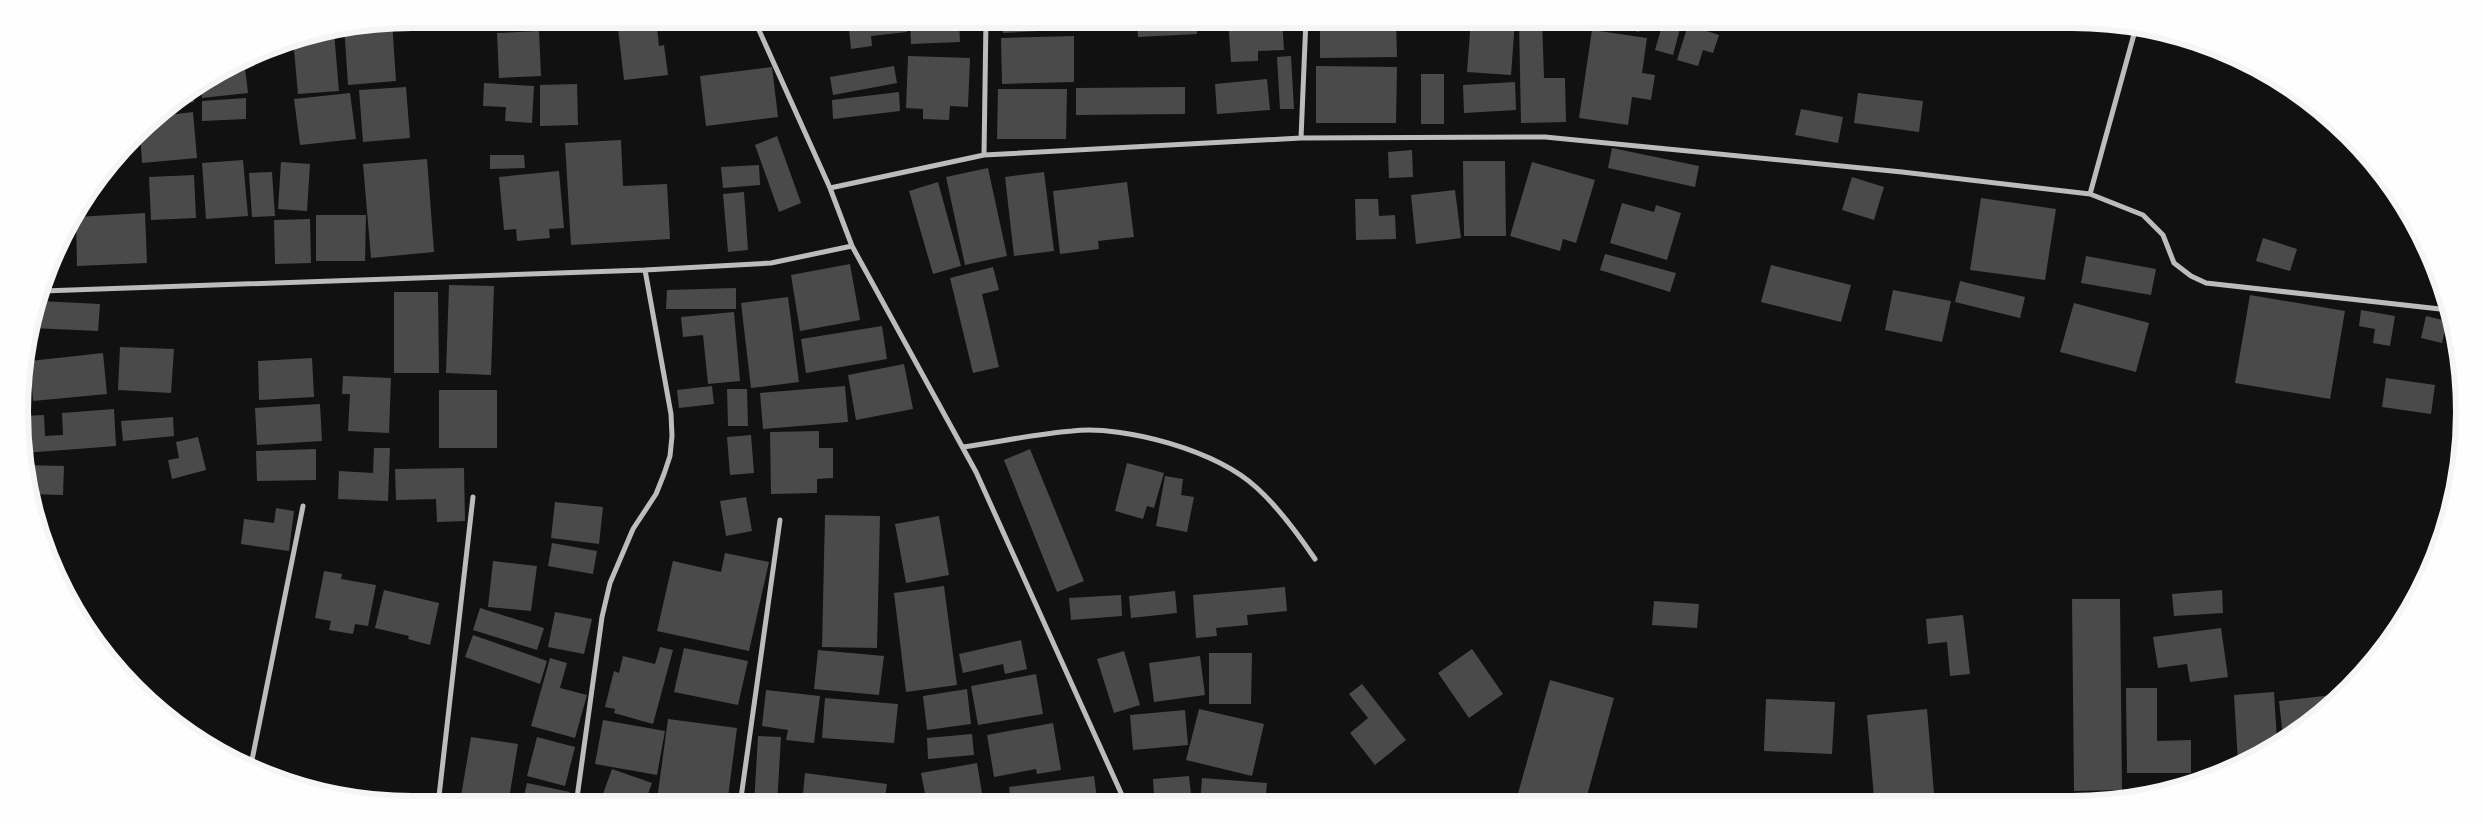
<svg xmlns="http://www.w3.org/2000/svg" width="2483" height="824" viewBox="0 0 2483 824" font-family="Roboto,sans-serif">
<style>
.building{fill:#4a4a4a}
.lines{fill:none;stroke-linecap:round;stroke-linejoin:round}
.minor{stroke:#bcbcbc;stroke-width:5}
.rim{fill:none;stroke:#f5f5f5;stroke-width:6}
</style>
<rect width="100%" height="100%" fill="#111"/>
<!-- building -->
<path class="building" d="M 631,19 L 656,19 L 659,46 L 664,45 L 668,75 L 624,80 L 617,20 Z
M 848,19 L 905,19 L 907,32 L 871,36 L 872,46 L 851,49 Z
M 910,19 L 959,19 L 960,42 L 911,44 Z
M 1002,19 L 1072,19 L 1073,29 L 1003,33 Z
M 1137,19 L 1196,19 L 1197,34 L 1138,37 Z
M 1228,19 L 1282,19 L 1284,50 L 1258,51 L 1258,61 L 1231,62 Z
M 1320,19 L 1396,19 L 1397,57 L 1320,58 Z
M 1471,19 L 1515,21 L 1511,75 L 1467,72 Z
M 1542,19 L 1544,78 L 1565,78 L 1566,122 L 1521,123 L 1519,20 Z
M 1593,19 L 1643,19 L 1639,32 Z
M 1664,19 L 1682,21 L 1673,55 L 1655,50 Z
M 392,21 L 396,81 L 348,85 L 344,25 Z
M 1688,25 L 1719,35 L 1713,53 L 1703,50 L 1698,66 L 1677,60 Z
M 1592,30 L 1647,38 L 1642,73 L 1655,75 L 1651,100 L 1632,97 L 1628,125 L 1579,118 Z
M 539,31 L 541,76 L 499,78 L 497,33 Z
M 334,32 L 339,91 L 298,94 L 293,39 L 306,35 Z
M 1074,36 L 1074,82 L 1002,84 L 1001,38 Z
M 908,56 L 970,58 L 968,107 L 950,106 L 949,120 L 923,119 L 923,109 L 906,108 Z
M 1291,56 L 1294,109 L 1280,109 L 1277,57 Z
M 244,60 L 248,93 L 202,98 L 201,87 Z
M 894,66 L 897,83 L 833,95 L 830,77 Z
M 1316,66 L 1397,67 L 1396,123 L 1316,123 Z
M 772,67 L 778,117 L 706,126 L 700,76 Z
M 1421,74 L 1444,74 L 1444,124 L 1421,124 Z
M 1267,79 L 1270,110 L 1217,114 L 1215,84 Z
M 1515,82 L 1516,110 L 1464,113 L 1463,85 Z
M 484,83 L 534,86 L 532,123 L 505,121 L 506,107 L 483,106 Z
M 577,84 L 578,125 L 540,126 L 540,85 Z
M 406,87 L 410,138 L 363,142 L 359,90 Z
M 1185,87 L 1185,114 L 1076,115 L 1076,88 Z
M 998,89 L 1067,89 L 1066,139 L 997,139 Z
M 193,91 L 194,102 L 172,105 Z
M 899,92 L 900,111 L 833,119 L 832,100 Z
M 350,93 L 356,139 L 300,145 L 294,99 Z
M 1858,93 L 1923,101 L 1919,132 L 1854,123 Z
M 246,98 L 246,119 L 202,121 L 202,101 Z
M 1801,109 L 1843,117 L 1838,143 L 1795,135 Z
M 193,112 L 197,158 L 142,163 L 140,130 L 153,117 Z
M 777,136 L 801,203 L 779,212 L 755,145 Z
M 621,140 L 623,186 L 667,184 L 670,239 L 571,245 L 565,143 Z
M 1612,148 L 1699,166 L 1695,187 L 1608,168 Z
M 1412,150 L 1413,177 L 1389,178 L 1388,152 Z
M 490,155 L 524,155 L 525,168 L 490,169 Z
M 427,159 L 434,252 L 371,258 L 363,164 Z
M 243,160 L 248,216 L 206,219 L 202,163 Z
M 1463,161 L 1505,161 L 1506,236 L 1464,236 Z
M 281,162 L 310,164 L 307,211 L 278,209 Z
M 1532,162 L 1595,180 L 1576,243 L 1563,239 L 1560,251 L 1510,236 Z
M 759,165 L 760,185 L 723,188 L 721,167 Z
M 988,168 L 1007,256 L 965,265 L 946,177 Z
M 559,171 L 564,228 L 549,229 L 550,238 L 517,241 L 516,229 L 504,230 L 499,177 Z
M 272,172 L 275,216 L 252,217 L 249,173 Z
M 1044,172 L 1054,251 L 1014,256 L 1005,177 Z
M 194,175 L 196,218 L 151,220 L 149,177 Z
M 1852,177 L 1884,187 L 1874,220 L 1842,210 Z
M 938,182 L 961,266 L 933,274 L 909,191 Z
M 1127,182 L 1134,237 L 1098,241 L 1099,249 L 1060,254 L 1053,191 Z
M 1455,190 L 1461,238 L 1416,244 L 1411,195 Z
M 744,192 L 748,250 L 728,252 L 723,194 Z
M 1981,198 L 2056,209 L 2045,280 L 1970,270 Z
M 1355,199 L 1378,199 L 1379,216 L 1395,215 L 1396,239 L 1356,240 Z
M 1622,203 L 1654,212 L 1656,205 L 1681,213 L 1667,260 L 1610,243 Z
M 145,213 L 147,263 L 77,266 L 76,217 Z
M 316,215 L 366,215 L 365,261 L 316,261 Z
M 310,219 L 311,263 L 275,264 L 274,220 Z
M 2263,238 L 2297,249 L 2290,271 L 2256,261 Z
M 1605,254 L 1676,273 L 1670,292 L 1600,270 Z
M 2086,256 L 2156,269 L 2151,295 L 2081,283 Z
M 850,264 L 860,320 L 800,331 L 791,275 Z
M 1771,265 L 1851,285 L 1841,322 L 1761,302 Z
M 993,267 L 999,290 L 982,294 L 999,367 L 973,373 L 950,278 Z
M 1960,281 L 2025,297 L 2020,318 L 1955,302 Z
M 449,285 L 494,286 L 491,375 L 446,373 Z
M 736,288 L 736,309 L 666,309 L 667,290 Z
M 1893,290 L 1951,301 L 1942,342 L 1885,330 Z
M 394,292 L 438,292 L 439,373 L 394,373 Z
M 2250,295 L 2345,311 L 2330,399 L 2235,383 Z
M 788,297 L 799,382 L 751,388 L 741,303 Z
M 40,301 L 100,304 L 98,331 L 32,328 Z
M 2074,303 L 2149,323 L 2136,372 L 2060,352 Z
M 2361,310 L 2395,316 L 2390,346 L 2373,343 L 2375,329 L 2359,326 Z
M 734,312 L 740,381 L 708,384 L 703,335 L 683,337 L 681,317 Z
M 2426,316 L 2447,321 L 2442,343 L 2421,338 Z
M 882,326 L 887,359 L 806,373 L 801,339 Z
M 120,347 L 174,349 L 171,393 L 118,390 Z
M 103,353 L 107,394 L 33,401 L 30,361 Z
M 312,358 L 314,397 L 259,400 L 258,361 Z
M 904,364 L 913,409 L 856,420 L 848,375 Z
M 343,376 L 391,378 L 389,433 L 348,431 L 350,394 L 342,394 Z
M 2386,378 L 2435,385 L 2431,414 L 2382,407 Z
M 712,386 L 714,404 L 679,408 L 677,390 Z
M 845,386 L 848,422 L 763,429 L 760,393 Z
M 727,389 L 747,389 L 748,426 L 728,426 Z
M 439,390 L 497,390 L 497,448 L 439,448 Z
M 320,404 L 322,441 L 257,445 L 255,408 Z
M 114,409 L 116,446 L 24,453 L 22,416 L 44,415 L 45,436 L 63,435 L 62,413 Z
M 173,417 L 174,436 L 123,441 L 121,421 Z
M 819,431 L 819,448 L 833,448 L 833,478 L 817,479 L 817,493 L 771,494 L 770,432 Z
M 751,435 L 754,473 L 730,475 L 727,437 Z
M 198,437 L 206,470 L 172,479 L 168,460 L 179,458 L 176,442 Z
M 374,448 L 390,448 L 388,501 L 338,499 L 339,471 L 373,473 Z
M 316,449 L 316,480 L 257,481 L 256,451 Z
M 1030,449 L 1084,581 L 1057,592 L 1004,460 Z
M 1127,463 L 1164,473 L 1154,508 L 1147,506 L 1143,519 L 1115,511 Z
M 24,465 L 64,466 L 63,495 L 29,494 Z
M 464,468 L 465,521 L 437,522 L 436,499 L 396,500 L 395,469 Z
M 1165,476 L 1183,479 L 1181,495 L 1194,497 L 1187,532 L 1156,526 Z
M 746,497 L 752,531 L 726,536 L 720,501 Z
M 555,502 L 603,507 L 599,544 L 551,538 Z
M 276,508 L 294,511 L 289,551 L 241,544 L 244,519 L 274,523 Z
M 825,515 L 880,516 L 877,648 L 822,647 Z
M 939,516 L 949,575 L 906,583 L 895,524 Z
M 552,543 L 597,551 L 593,574 L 548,566 Z
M 725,553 L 769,562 L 749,651 L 657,631 L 673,561 L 721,572 Z
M 493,561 L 537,566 L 531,611 L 488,607 Z
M 324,571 L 342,574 L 341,579 L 376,585 L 368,626 L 355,624 L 353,634 L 329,630 L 331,621 L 315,618 Z
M 944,586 L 957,685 L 906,692 L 894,593 Z
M 1285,587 L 1287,611 L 1247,615 L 1248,625 L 1216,628 L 1217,636 L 1196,638 L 1193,595 Z
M 384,590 L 439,603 L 430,645 L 408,639 L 409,636 L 375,628 Z
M 2222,590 L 2223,613 L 2174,616 L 2172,594 Z
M 1175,591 L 1177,613 L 1131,618 L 1129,596 Z
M 1121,595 L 1122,616 L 1071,620 L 1069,598 Z
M 2072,599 L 2120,599 L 2122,790 L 2074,791 Z
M 1654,601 L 1699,604 L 1697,628 L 1652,625 Z
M 480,608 L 544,628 L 537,650 L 473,630 Z
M 555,612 L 592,619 L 584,654 L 548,647 Z
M 1963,615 L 1970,674 L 1950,676 L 1947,642 L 1928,644 L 1926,619 Z
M 2221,628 L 2228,677 L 2190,682 L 2187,664 L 2158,668 L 2153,637 Z
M 473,635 L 547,661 L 540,684 L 465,657 Z
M 1021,640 L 1027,669 L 1005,674 L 1003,664 L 963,673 L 959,654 Z
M 660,647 L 673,650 L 653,724 L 614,713 L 615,709 L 605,707 L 614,671 L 619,673 L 623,656 L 655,664 Z
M 684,648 L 748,661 L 738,705 L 674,692 Z
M 1472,649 L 1503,694 L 1469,718 L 1438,673 Z
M 818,650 L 884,656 L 879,695 L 814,689 Z
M 1124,651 L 1140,705 L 1114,713 L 1097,659 Z
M 1209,653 L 1252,653 L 1251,704 L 1209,704 Z
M 1200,656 L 1205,695 L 1154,702 L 1149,663 Z
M 550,658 L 567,663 L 560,688 L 587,695 L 575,738 L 531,726 Z
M 1036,674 L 1043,714 L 978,725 L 971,686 Z
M 1550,680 L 1614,698 L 1585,803 L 1539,803 L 1517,797 Z
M 1362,684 L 1406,740 L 1375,765 L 1350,733 L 1368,718 L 1349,694 Z
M 2126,688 L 2157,688 L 2157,741 L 2191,740 L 2191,773 L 2127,773 Z
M 967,689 L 971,724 L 927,730 L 923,696 Z
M 766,690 L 820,696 L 814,743 L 786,740 L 788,730 L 762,726 Z
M 2274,692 L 2277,741 L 2238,763 L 2234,695 Z
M 2342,694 L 2330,708 L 2283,737 L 2279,701 Z
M 825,698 L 898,704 L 894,743 L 822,738 Z
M 1766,699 L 1835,702 L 1832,754 L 1764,751 Z
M 1199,709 L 1264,724 L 1252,776 L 1186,760 Z
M 1927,709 L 1934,793 L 1874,798 L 1867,715 Z
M 1185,710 L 1188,745 L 1133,750 L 1130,715 Z
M 668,719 L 737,728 L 727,805 L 693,805 L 657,800 Z
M 603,720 L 665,731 L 657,775 L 595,764 Z
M 1053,723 L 1061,770 L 1037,774 L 1036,769 L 994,777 L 987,735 Z
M 972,734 L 974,755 L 928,759 L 927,738 Z
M 758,736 L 781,737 L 777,805 L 754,805 Z
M 471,737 L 518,744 L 508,805 L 481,805 L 460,802 Z
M 537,737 L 575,747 L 565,786 L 527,776 Z
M 977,763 L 982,793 L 927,804 L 921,773 Z
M 612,769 L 652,783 L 644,805 L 599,805 Z
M 805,773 L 887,784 L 884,804 L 802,804 Z
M 1094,776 L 1097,799 L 1058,804 L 1011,804 L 1009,787 Z
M 1189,776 L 1192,804 L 1167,804 L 1166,794 L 1154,795 L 1153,779 Z
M 1202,778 L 1267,783 L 1265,804 L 1200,804 Z
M 527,783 L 570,792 L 567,805 L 545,805 L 523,800 Z
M 1273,793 L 1316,798 L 1316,803 L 1272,804 Z
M 997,799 L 998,804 L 972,804 L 972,803 Z"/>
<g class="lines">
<!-- minor -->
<path class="minor" d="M 754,19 L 830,188 L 852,246 L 976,472 L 1126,804
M 1301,138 L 1306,19
M 984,155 L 986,19
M 830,188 L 984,155 L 1301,138 L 1545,137 L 1902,172 L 2090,194 L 2136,27
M 2090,194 L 2143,215 L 2163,235 L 2174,263 L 2191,276 L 2206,283 L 2449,310
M 43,291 L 645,270 L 771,263 L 852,246
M 963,447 C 999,442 1035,434 1072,431 C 1126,425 1217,451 1257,488 C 1280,509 1298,534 1315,559
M 251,765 L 303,506
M 438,805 L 473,497
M 576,805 L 602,617 L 610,583 L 633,529 L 656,494 L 664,474 L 670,456 L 672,436 L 671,414 L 645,270
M 740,805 L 780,520"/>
</g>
<!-- crop -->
<path d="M0 0H2483V824H0ZM412 28H2072A384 384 0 0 1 2456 412V412A384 384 0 0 1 2072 796H412A384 384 0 0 1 28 412V412A384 384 0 0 1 412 28Z" fill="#fefefe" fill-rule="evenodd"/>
<path class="rim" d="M412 28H2072A384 384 0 0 1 2456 412V412A384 384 0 0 1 2072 796H412A384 384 0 0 1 28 412V412A384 384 0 0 1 412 28Z"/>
</svg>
